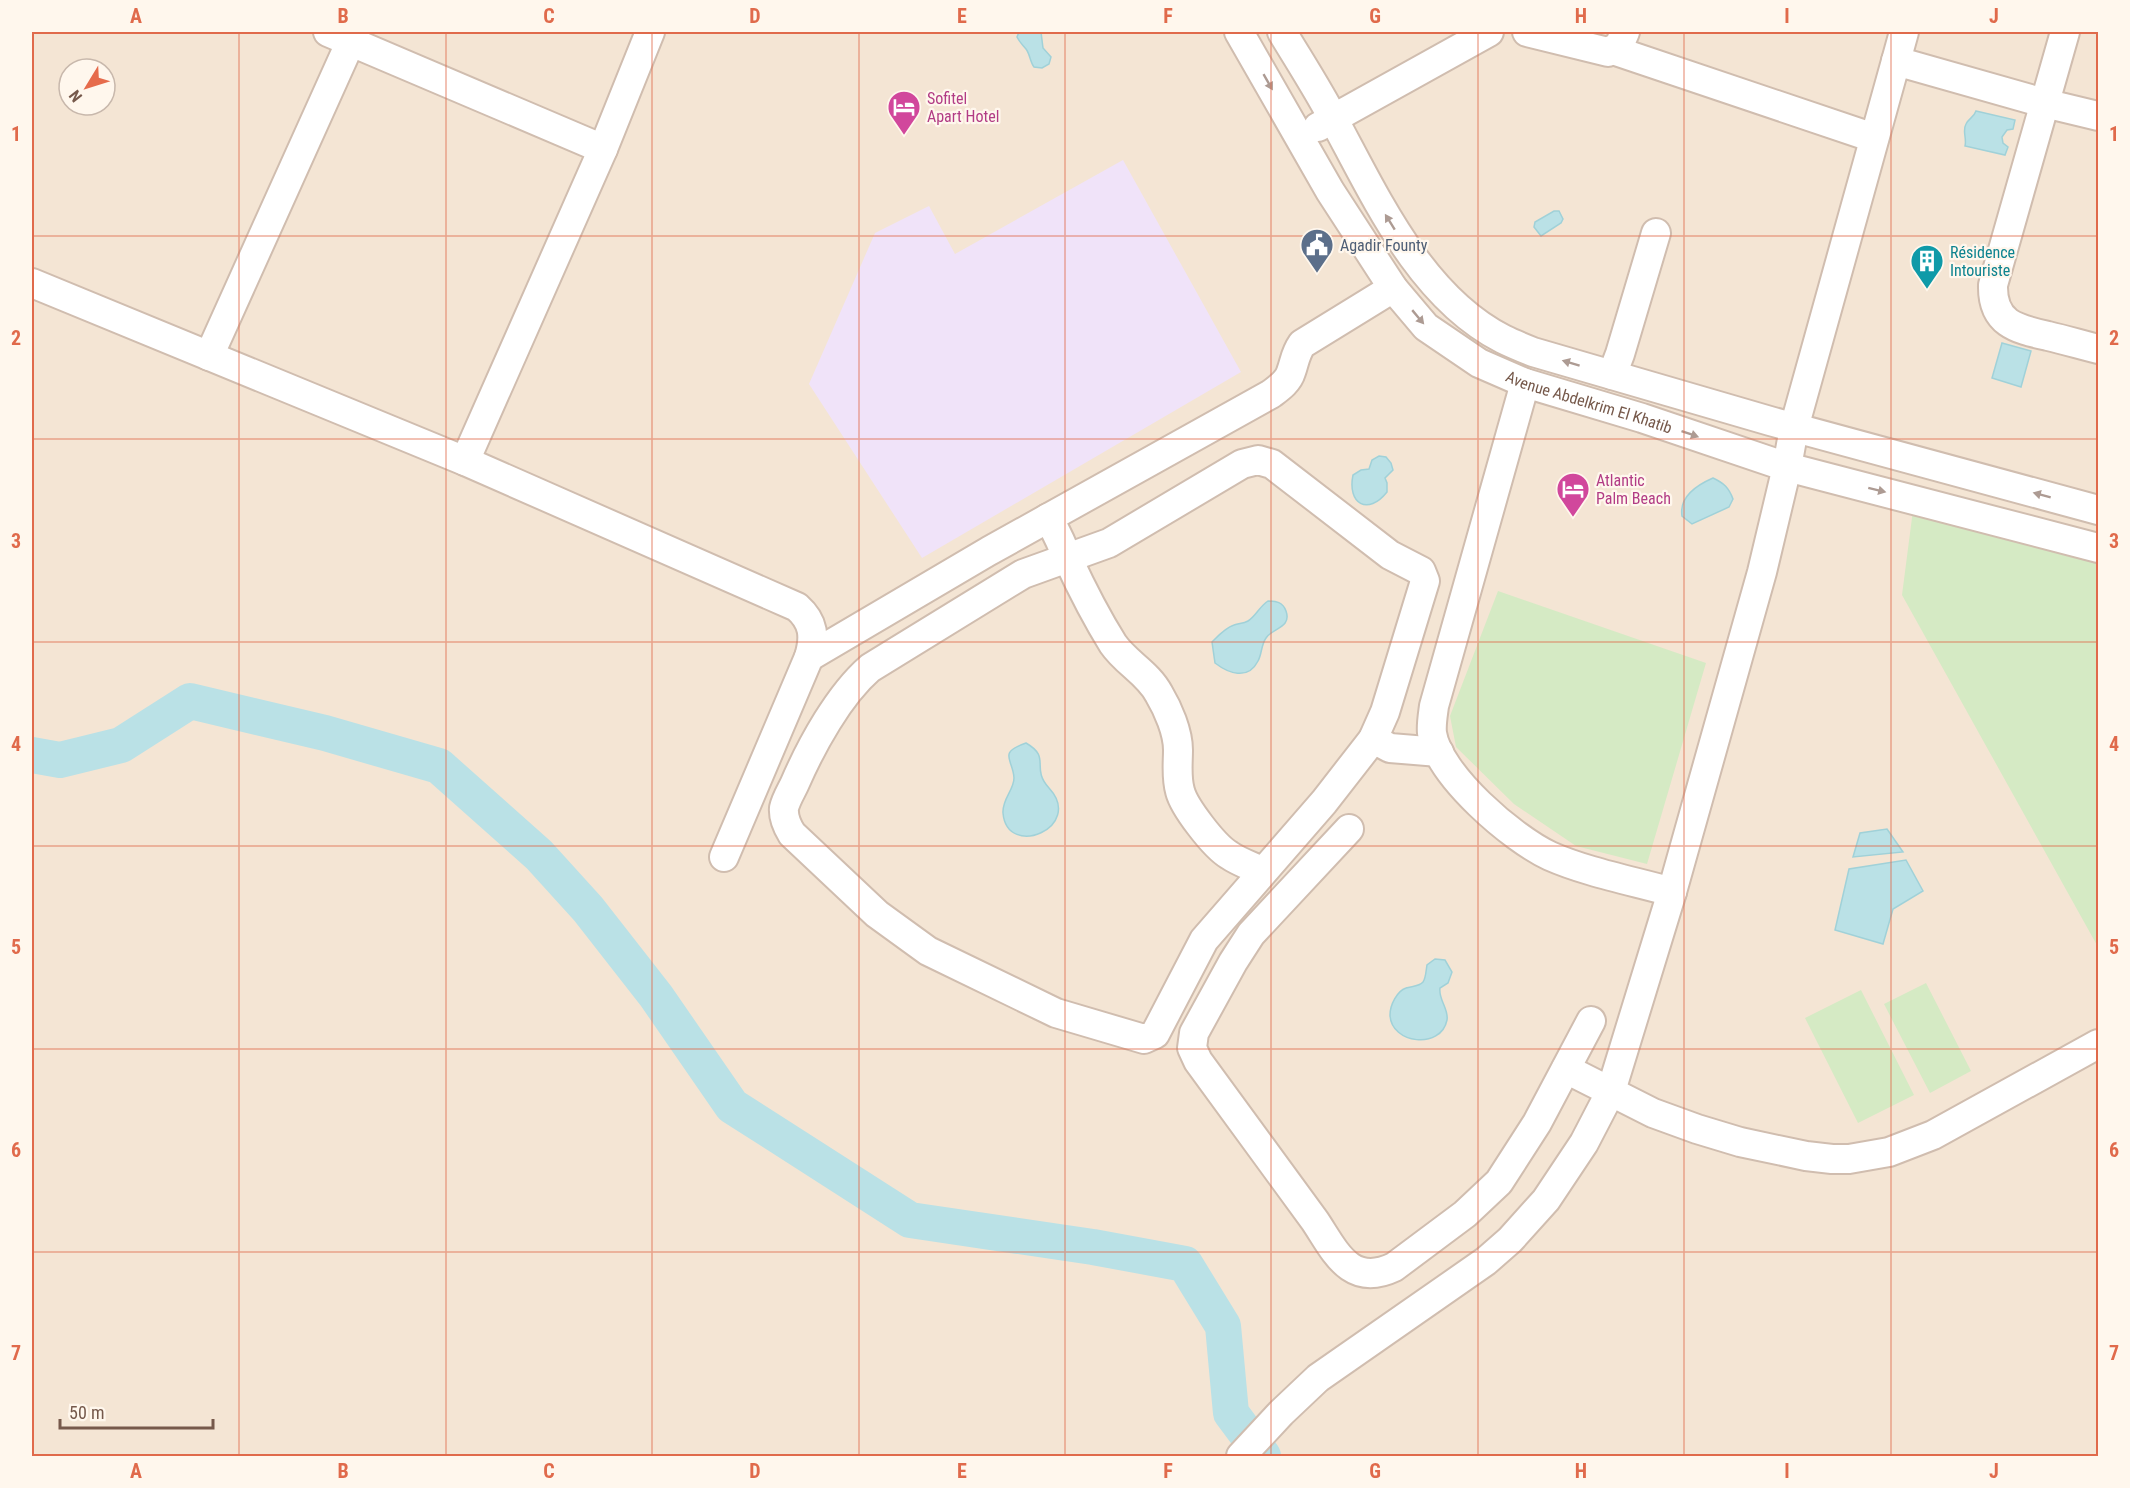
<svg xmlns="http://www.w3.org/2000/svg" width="2130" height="1488" viewBox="0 0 2130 1488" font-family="'Roboto Condensed',sans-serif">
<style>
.residential{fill:#f4e5d4;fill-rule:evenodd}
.education{fill:#f0e3f9}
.green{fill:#d5eac4}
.water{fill:#bae1e6;stroke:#a0d1d8;stroke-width:1.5}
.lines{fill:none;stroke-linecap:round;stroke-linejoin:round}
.river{stroke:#bae1e6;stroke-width:36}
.minor-casing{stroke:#d0bdaf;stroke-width:32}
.minor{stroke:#fff;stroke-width:28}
.oneway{fill:#ad9b93}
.grid{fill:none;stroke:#e06a4b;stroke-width:1.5;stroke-opacity:0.55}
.labels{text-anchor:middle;stroke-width:4.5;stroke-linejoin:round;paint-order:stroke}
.hotel-label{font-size:16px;fill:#b23c85;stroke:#fff7ed;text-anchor:start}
.service-label{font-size:16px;fill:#4e5e75;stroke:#fff7ed;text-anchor:start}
.culture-label{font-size:16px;fill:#0d838f;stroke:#fff7ed;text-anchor:start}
.street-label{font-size:16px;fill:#76594b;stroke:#fff7ed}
.neatline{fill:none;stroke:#e06a4b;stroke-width:2}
.grid-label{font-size:20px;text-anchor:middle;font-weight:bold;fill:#e06a4b}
</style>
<rect width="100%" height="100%" fill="#fcf3e6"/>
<!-- residential -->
<path class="residential" d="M 32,32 L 2098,32 L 2098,1456 L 32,1456 ZM 69,69 L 105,69 L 105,105 L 69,105 Z"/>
<!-- education -->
<path class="education" d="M 1123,160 L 1241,372 L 922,558 L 809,384 L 875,233 L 929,206 L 955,254 Z"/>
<!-- green -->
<path class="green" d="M 1913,510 L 2098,560 L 2098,947 L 1902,595 Z
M 1498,591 L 1706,663 L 1647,864 L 1576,846 L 1514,804 L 1456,747 L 1450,716 Z
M 1926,983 L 1971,1071 L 1930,1093 L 1884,1004 Z
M 1861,990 L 1914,1095 L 1858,1123 L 1805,1018 Z"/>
<!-- water -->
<path class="water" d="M 1019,32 L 1041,32 L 1043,48 L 1051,57 L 1049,64 L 1042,68 L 1034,67 C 1030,62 1030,54 1026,49 C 1022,44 1020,43 1017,37 Z
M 1976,111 L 2015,120 L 2013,129 L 2007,130 L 2002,137 L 2003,143 L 2008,147 L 2005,155 L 1965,146 C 1967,138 1962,131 1966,124 C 1969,118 1974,117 1976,111 Z
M 1554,211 L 1559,211 L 1563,219 L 1561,223 L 1541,236 L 1534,227 L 1535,222 Z
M 2002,343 L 2031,351 L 2021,387 L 1992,378 Z
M 1379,456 L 1386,457 L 1391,463 L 1393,470 L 1385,478 L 1387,483 L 1387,492 C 1368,516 1347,504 1353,475 L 1361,470 L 1369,469 L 1372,460 Z
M 1713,478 C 1724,483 1729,488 1733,499 L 1729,507 L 1692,524 L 1682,516 C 1679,497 1697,485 1713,478 Z
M 1268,601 C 1276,601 1283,602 1286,611 C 1292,628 1272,628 1266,638 C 1261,645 1262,654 1258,661 C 1248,681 1228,673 1215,663 L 1212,642 C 1218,636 1225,628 1234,625 C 1239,623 1243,624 1248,621 C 1256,616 1259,607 1268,601 Z
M 1026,743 C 1052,758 1030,767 1049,788 C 1085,827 1007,860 1003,813 C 1002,799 1014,790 1014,778 C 1013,759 997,753 1026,743 Z
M 1887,829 L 1903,852 L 1853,857 L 1860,833 Z
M 1906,860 L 1923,891 L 1893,909 L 1883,944 L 1835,930 L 1849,869 Z
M 1435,959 L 1445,960 L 1452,972 L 1448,983 L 1440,988 C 1438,999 1449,1009 1447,1020 C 1441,1050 1391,1044 1390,1015 C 1390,1005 1397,991 1406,988 C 1411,986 1419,987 1423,982 C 1426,978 1426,970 1427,965 Z"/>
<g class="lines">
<!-- river -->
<path class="river" d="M 32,755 L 60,760 L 121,745 L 190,701 L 325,733 L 439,766 L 539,855 L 588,909 L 656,996 L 732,1106 L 910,1220 L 1093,1247 L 1185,1264 L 1223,1326 L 1231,1413 L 1263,1456"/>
<!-- minor casing -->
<g class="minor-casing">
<g id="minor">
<path d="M 328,32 L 603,149"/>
<path id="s1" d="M 1239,32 L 1330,191 L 1393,288 L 1426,327 L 1479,363 L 1525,383 L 1642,418 L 1787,467 L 2098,548"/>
<path d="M 1282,32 C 1300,62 1319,91 1335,122 C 1377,200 1421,297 1503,339 C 1513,344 1523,348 1533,352 L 1770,421 L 2098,510"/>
<path d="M 1527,32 L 1608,52 L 1619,46 L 1625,32"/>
<path d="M 2065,32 L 1993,285 C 1992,324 2017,329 2048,336 C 2065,340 2082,345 2098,349"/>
<path d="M 1613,50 L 1874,138"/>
<path d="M 1896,61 L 1904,32"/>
<path d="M 1318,127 L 1489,32"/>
<path d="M 32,283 L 465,461 L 797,607 C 814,622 815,637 809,657 L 724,857"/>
<path d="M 209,356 L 355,32"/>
<path d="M 1612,375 L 1620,354 L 1656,233"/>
<path d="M 1525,383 L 1434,706 C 1433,714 1431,725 1432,733 C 1438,775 1513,839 1550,856 C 1586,872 1633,881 1672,892"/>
<path d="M 1258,460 L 1272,464 L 1390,555 L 1421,571 L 1425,581 L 1385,712 L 1373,739 L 1324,802 L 1204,940 L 1155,1034 L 1144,1039 L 1056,1013 L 928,951 L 877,914 L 792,834 C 787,826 783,818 784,808 C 786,799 792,790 795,783 C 812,744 839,695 870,668 L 1023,574 L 1109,543 L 1242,464 Z"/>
<path d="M 465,461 L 603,149 L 650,32"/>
<path d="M 1048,518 C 1057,532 1061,543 1068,559 C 1080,585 1098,620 1113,644 C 1126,663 1148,673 1159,694 C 1168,709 1178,732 1178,750 C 1178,763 1176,777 1180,791 C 1184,807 1214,846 1229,855 C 1239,862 1251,866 1262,871"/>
<path d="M 809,657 L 989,551 L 1271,394 C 1279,388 1288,382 1291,372 C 1295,361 1295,354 1302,344 L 1393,288"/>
<path d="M 1373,739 L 1390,748 L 1439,752"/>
<path d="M 1349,829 L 1251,934 L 1233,962 L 1194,1033 L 1192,1048 L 1198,1061 L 1315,1221 C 1335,1251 1350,1288 1394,1267 L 1465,1214 L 1499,1182 L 1537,1123 L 1591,1021"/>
<path d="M 1566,1069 L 1653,1113 L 1697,1129 L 1740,1142 L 1806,1156 L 1832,1159 L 1849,1159 L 1889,1152 L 1933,1135 L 2098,1044"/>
<path d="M 1241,1456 L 1281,1413 L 1318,1378 L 1486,1261 L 1510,1240 L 1546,1200 L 1584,1143 L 1611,1091 L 1672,892 L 1762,572 L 1787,467 L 1794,428 L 1896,61 L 2044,103 L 2098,116"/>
</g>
</g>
<!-- minor -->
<use href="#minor" class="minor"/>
</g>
<!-- one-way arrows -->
<defs><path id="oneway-solid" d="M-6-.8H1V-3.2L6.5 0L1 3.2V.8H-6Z" transform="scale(1.5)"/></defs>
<g class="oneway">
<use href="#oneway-solid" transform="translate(1268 82) rotate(60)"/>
<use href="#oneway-solid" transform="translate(1390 222) rotate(-122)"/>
<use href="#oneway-solid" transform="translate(1418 317) rotate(50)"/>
<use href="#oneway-solid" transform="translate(1571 363) rotate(-163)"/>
<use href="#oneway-solid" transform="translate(1690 434) rotate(19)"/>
<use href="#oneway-solid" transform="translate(1877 490) rotate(14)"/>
<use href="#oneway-solid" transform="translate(2042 495) rotate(-165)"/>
</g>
<!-- grid -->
<path class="grid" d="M 239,32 L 239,1456M 446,32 L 446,1456M 652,32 L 652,1456M 859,32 L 859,1456M 1065,32 L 1065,1456M 1271,32 L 1271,1456M 1478,32 L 1478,1456M 1684,32 L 1684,1456M 1891,32 L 1891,1456M 32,236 L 2098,236M 32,439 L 2098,439M 32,642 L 2098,642M 32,846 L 2098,846M 32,1049 L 2098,1049M 32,1252 L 2098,1252"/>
<!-- icons -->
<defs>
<g id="hotel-pin" transform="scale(1.725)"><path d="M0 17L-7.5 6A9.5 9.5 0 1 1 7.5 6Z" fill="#d1479c" stroke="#fff7ed"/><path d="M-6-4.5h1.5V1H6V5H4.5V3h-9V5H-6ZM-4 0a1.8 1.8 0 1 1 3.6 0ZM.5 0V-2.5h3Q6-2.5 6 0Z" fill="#fff"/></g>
<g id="civic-pin" transform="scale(1.725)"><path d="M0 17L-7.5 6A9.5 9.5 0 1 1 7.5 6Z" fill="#5c6f8a" stroke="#fff7ed"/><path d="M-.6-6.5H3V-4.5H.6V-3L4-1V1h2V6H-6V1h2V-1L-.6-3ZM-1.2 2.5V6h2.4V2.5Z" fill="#fff"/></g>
<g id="building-pin" transform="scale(1.725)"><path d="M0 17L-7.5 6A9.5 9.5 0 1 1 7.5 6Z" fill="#0f9aa8" stroke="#fff7ed"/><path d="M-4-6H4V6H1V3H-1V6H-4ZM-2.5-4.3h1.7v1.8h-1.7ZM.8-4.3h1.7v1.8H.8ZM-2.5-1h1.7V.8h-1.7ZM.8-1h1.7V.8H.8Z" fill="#fff"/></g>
</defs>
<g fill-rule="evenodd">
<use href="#hotel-pin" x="904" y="107"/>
<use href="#civic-pin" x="1317" y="245"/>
<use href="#building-pin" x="1927" y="261"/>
<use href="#hotel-pin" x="1573" y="489"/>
</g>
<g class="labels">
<!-- hotel labels -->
<g class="hotel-label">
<text x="927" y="104">Sofitel<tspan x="927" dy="18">Apart Hotel</tspan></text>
<text x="1596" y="486">Atlantic<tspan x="1596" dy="18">Palm Beach</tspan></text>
</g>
<!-- service labels -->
<g class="service-label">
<text x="1340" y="251">Agadir Founty</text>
</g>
<!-- culture labels -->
<g class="culture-label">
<text x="1950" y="258">Résidence<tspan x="1950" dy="18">Intouriste</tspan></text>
</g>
<!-- street labels -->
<g class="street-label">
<text dy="6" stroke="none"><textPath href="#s1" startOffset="531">Avenue Abdelkrim El Khatib</textPath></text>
</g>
</g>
<!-- border -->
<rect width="2130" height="1488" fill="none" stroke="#fff7ed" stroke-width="66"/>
<!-- north arrow -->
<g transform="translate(87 87) rotate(232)"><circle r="28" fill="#fff7ed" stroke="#c8b8ac" stroke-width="1.5"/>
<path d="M0-4.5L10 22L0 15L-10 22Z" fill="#e66b4b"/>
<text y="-9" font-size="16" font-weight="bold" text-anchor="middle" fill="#76594b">N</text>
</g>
<!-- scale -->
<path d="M60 1419v9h153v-9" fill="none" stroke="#76594b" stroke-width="3"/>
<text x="69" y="1419" font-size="18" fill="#76594b" stroke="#fff7ed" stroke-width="4.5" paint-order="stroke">50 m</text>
<rect x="33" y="33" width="2064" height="1422" class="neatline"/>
<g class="grid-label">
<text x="136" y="23">A</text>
<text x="343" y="23">B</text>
<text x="549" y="23">C</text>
<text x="755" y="23">D</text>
<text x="962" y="23">E</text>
<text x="1168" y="23">F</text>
<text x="1375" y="23">G</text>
<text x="1581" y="23">H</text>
<text x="1787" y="23">I</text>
<text x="1994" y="23">J</text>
<text x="16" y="141">1</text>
<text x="2114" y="141">1</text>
<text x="16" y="345">2</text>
<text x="2114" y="345">2</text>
<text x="16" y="548">3</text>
<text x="2114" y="548">3</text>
<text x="16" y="751">4</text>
<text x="2114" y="751">4</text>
<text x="16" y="954">5</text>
<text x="2114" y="954">5</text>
<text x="16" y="1157">6</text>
<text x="2114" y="1157">6</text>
<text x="16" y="1360">7</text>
<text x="2114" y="1360">7</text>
<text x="136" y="1478">A</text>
<text x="343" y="1478">B</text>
<text x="549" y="1478">C</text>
<text x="755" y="1478">D</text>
<text x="962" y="1478">E</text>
<text x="1168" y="1478">F</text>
<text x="1375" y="1478">G</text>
<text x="1581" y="1478">H</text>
<text x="1787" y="1478">I</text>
<text x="1994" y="1478">J</text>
</g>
</svg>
